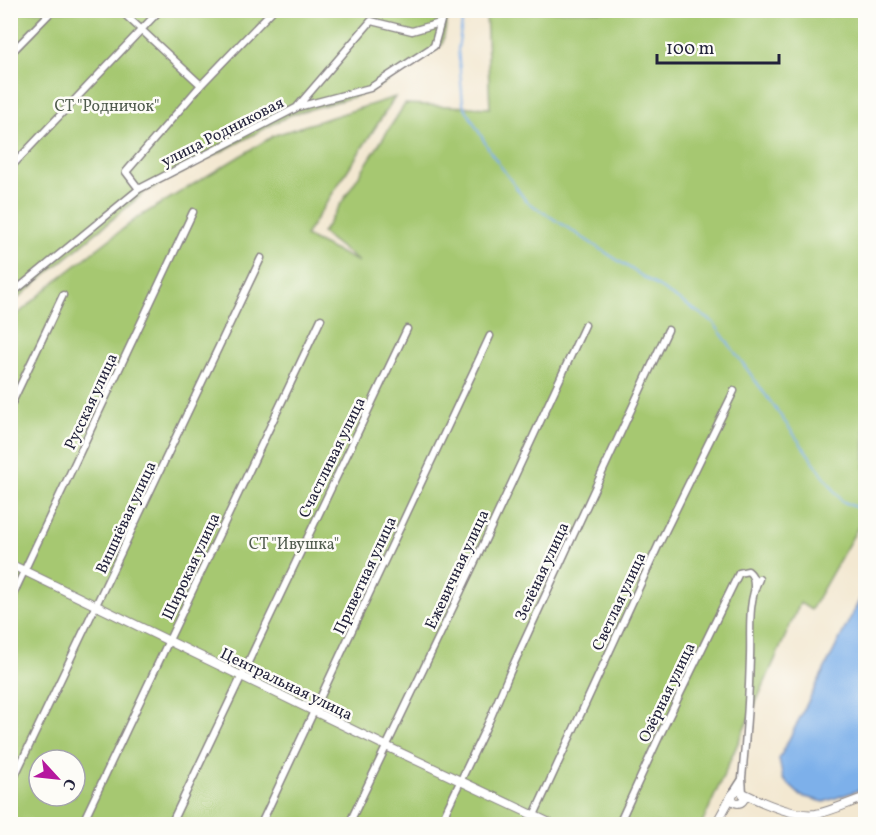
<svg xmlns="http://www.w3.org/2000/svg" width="876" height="835" viewBox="0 0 876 835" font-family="Vollkorn,serif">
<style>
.green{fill:#a6c871;stroke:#647556;stroke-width:1.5;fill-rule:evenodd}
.water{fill:#7db0ea;stroke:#506992;stroke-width:1.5}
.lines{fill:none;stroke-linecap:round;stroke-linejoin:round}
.stream{stroke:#7db0ea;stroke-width:2}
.minor-casing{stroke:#8a8586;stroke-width:9}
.tertiary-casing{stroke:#8a8586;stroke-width:10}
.minor{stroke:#fff;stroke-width:6}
.tertiary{stroke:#fff;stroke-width:8}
.labels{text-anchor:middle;stroke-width:5;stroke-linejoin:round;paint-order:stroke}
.park-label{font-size:16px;fill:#505c4e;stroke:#fdfcf7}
.street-label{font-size:16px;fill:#22223b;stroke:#fdfcf7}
</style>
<rect width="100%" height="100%" fill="#fdfcf7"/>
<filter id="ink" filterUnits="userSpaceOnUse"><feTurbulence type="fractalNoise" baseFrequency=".0167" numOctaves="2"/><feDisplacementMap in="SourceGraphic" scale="12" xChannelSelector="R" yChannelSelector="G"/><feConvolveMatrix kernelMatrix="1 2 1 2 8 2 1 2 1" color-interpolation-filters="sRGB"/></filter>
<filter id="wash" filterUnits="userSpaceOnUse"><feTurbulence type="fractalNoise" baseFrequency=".008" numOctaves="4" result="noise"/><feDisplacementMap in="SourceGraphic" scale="24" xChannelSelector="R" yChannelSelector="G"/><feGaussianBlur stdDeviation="1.35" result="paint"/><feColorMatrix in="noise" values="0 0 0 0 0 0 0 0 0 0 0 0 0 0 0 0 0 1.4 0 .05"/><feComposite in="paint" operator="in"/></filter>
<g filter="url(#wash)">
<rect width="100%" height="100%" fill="#f3e8d1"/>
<!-- green -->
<path class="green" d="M 11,11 L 449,11 L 442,45 L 370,92 L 290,115 L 145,192 L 11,304 Z
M 486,11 L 865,11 L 865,515 L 811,610 L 800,603 L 702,824 L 11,824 L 10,321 L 57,280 L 137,218 L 275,135 L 395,97 L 305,236 L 359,262 L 322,233 L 405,104 L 490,108 ZM 39,760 L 75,760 L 75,796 L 39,796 Z"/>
<!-- water -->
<path class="water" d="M 865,589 L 865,788 L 824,802 L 801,796 L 783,779 L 779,759 Z"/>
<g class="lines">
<!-- stream -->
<path class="stream" d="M 464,10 L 458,49 L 463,104 L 491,153 L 526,201 L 713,322 L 842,501 L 866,512"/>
</g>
</g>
<g filter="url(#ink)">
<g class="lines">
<!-- minor casing -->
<g class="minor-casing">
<path id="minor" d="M 120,10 L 201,85
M 10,54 L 53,10
M 298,106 L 371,21 L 412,31 L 440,23
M 10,168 L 160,10
M 139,189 L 126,172 L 201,85 L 273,10
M 10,295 L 139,189 L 298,107 L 370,88 L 434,46 L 444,10
M 10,407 L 63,295
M 10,601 L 193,212
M 10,786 L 261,258
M 733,793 L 742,779
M 743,793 L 742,778 C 746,738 749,697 750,657 C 751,632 747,602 759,579
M 82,824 L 321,319
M 171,824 L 407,329
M 261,824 L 490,336
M 349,824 L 481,549 L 585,325
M 440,824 L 490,719 L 510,672 L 668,330
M 530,824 L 659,544 L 734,391
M 619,824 L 659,737 L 739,573 L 748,571 C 754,576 754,580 754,588"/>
</g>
<!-- tertiary casing -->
<g class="tertiary-casing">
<path id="tertiary" d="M 10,564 L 386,746 L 552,824
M732 797a6 6 0 1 1 12 0a6 6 0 1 1-12 0Z
M 743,793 C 761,802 795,817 816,814 C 832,811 850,802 866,797
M 716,824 L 732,795"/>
</g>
<!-- minor -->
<use href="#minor" class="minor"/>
<!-- tertiary -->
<use href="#tertiary" class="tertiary"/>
</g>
</g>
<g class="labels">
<!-- park labels -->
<g class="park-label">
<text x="107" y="111">СТ "Родничок"</text>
<text x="294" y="549">СТ "Ивушка"</text>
</g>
<!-- street labels -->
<g class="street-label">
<text transform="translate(222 131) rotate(-27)" y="6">улица Родниковая</text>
<text transform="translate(90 401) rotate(-65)" y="6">Русская улица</text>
<text transform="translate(331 457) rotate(-64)" y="6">Счастливая улица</text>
<text transform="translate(125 517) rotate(-65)" y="6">Вишнёвая улица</text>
<text transform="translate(190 566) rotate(-65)" y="6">Широкая улица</text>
<text transform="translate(456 569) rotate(-65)" y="6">Ежевичная улица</text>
<text transform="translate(541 571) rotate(-65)" y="6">Зелёная улица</text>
<text transform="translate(364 575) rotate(-65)" y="6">Приветная улица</text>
<text transform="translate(618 601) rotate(-65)" y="6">Светлая улица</text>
<text transform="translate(287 683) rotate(26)" y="6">Центральная улица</text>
<text transform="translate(666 692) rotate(-64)" y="6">Озёрная улица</text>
</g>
</g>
<!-- margin -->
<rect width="876" height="835" fill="none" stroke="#fdfcf7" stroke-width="36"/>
<!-- north arrow -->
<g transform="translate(57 778) rotate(117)"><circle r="28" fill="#fdfcf7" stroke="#a5a5ac" stroke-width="1.5"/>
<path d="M0-4.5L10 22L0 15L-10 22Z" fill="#b5179e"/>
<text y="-9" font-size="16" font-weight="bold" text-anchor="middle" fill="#22223b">С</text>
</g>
<!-- scale -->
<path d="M657 54v9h122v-9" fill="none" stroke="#22223b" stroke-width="3"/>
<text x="666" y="54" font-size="18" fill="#22223b" stroke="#fdfcf7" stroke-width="4.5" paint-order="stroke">100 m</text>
</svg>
